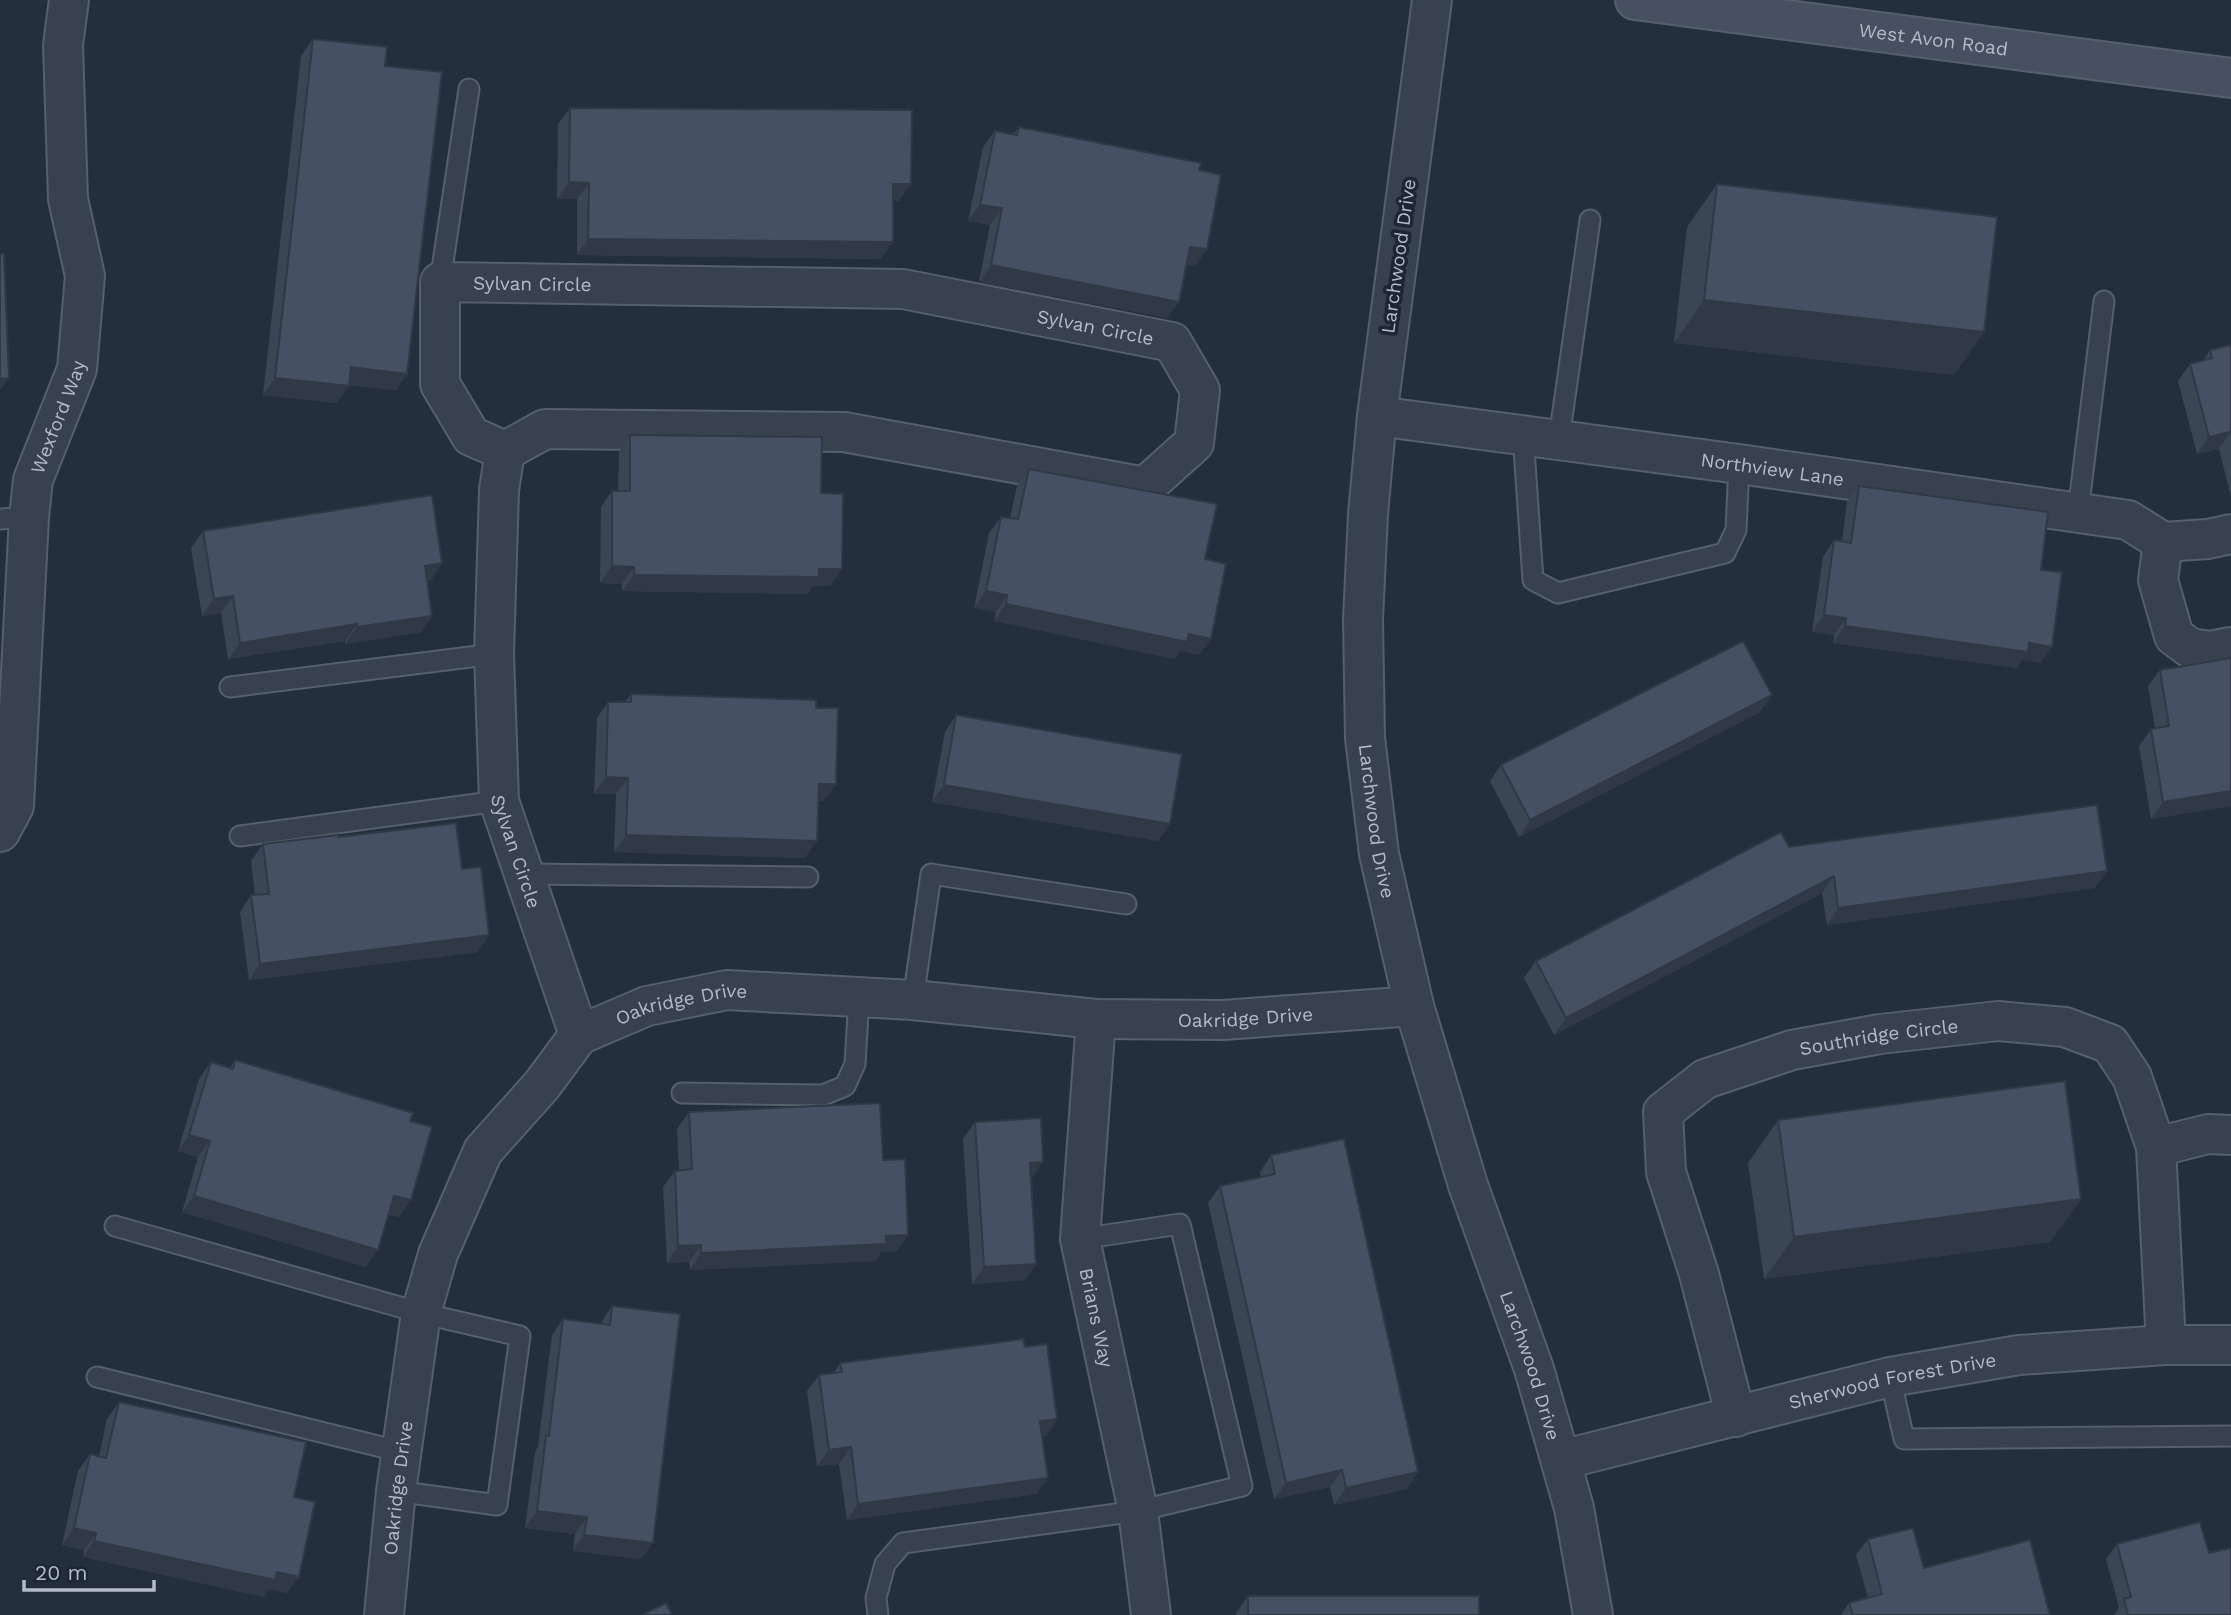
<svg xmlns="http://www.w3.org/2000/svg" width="2231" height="1615" viewBox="0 0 2231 1615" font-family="'Work Sans',sans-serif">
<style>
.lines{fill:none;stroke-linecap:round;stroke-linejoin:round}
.lane-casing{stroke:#565f6c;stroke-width:23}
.street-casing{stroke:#565f6c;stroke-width:42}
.secondary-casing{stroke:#565f6c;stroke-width:42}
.lane{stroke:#38414e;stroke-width:19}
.street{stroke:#38414e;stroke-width:38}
.secondary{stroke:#465061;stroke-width:38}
.wall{fill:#3b4654}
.shaded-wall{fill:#303945}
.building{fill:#455162;stroke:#303945;stroke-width:2}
.labels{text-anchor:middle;stroke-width:7;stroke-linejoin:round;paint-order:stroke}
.street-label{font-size:19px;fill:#b4bcc9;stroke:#1d2633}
</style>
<rect width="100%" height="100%" fill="#242f3e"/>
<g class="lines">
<!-- lane casing -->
<g class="lane-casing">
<path id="lane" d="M 440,282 L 469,89
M 1523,434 L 1533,580 L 1558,593 L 1725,553 L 1736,530 L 1739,464
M 1559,439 L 1590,220
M 2078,512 L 2104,301
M 0,519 L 29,517
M 230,687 L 494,654
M 240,836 L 499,801
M 525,874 L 808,877
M 913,1000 L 931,874 L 1126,904
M 682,1093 L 823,1095 L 845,1086 L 855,1064 L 859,997
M 115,1226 L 421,1313 L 520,1336 L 497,1505 L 396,1491
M 97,1377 L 402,1452
M 1890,1377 L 1904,1439 L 2231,1436
M 878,1615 L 876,1598 L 885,1564 L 903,1543 L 1138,1511 L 1242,1486 L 1180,1224 L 1080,1239"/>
</g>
<!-- street casing -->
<g class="street-casing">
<g id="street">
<path id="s1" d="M 1432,0 L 1377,416 L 1368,514 L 1363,619 L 1365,738 L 1379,854 L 1414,1006 L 1468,1185 L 1534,1369 L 1552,1431 L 1574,1508 L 1593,1615"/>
<path id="s2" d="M 1377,416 L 1739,464 L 2128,520 L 2163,542 L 2208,539 L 2231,534"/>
<path id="s3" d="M 505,451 L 471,436 L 440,384 L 440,282 L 903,289 L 1172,342 L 1200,390 L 1194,443 L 1145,487 L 844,432 L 545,429 L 505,451 L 499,490 L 494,654 L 499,801 L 579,1035"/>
<path d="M 2163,542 L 2158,580 L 2174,636 L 2190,648 L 2210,651 L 2231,647"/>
<path id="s4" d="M 0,832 L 14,806 L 29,517 L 33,480 L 77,369 L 85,276 L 68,199 L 63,45 L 69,0"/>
<path id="s5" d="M 1096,1019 L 1080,1239 L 1138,1511 L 1151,1615"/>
<path d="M 2156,1147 L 2208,1134 L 2231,1135"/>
<path id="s6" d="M 1736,1417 L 1699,1274 L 1666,1172 L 1663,1112 L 1705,1079 L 1792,1050 L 1880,1034 L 1998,1021 L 2065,1027 L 2110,1044 L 2132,1077 L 2156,1147 L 2166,1345"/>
<path id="s7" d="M 1561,1460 L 1890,1377 L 2019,1355 L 2166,1345 L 2231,1345"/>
<path id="s8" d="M 384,1615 L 396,1491 L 421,1313 L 438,1254 L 483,1151 L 542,1085 L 579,1035 L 647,1006 L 727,990 L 913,1000 L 1096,1019 L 1223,1020 L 1414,1006"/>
</g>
</g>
<!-- secondary casing -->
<g class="secondary-casing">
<g id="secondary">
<path id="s9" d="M 1635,0 L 2231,78"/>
</g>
</g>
<!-- lane -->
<use href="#lane" class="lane"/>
<!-- street -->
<use href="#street" class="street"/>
<!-- secondary -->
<use href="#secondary" class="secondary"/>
</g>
<!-- wall -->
<path class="wall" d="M 313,39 L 385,66 L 407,374 L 396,390 L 349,385 L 337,403 L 263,395 L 301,56 Z
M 570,108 L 899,201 L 893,201 L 881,259 L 577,255 L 577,199 L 557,199 L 558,124 Z
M 1019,127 L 1199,170 L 1207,249 L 1195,266 L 1186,265 L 1179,302 L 1167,318 L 979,282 L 990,225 L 968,221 L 983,147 L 995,131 L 1013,134 Z
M 1717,184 L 1954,375 L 1674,343 L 1687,227 Z
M 2231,345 L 2231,497 L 2219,449 L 2197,454 L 2178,381 L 2190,364 L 2203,361 L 2210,350 Z
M 630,435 L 821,493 L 842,569 L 830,586 L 813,586 L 808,594 L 622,591 L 622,584 L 600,583 L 601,507 L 612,491 L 618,491 L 619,452 Z
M 1029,469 L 1205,559 L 1199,655 L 1181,651 L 1175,659 L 994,621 L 996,612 L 974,608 L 989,533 L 1001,517 L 1010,518 L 1017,486 Z
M 1859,486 L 2041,570 L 2052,647 L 2040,663 L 2022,660 L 2017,668 L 1833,643 L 1834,635 L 1812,632 L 1823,557 L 1834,540 L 1842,541 L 1847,502 Z
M 203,531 L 442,563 L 431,580 L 427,581 L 432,616 L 421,632 L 345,644 L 345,641 L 228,659 L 221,613 L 202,616 L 191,548 Z
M 2160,670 L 2231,806 L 2151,819 L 2139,746 L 2151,729 L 2155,728 L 2148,686 Z
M 631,694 L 816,708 L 824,801 L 818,801 L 805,858 L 614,852 L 616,794 L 594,794 L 597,718 L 608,702 L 625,702 Z
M 1772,695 L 1760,712 L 1519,837 L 1490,781 L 1501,765 Z
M 956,715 L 1170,824 L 1158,841 L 932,802 L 945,732 Z
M 338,837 L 462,869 L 478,952 L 249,980 L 240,912 L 251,895 L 255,895 L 251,861 L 263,844 Z
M 1789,847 L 2095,888 L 1827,925 L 1822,893 L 1554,1035 L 1524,978 L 1536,961 Z
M 235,1060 L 410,1121 L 411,1200 L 399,1217 L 388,1214 L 366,1267 L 182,1212 L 198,1157 L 178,1151 L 199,1079 L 211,1062 L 230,1068 Z
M 689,1112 L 883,1160 L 908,1235 L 897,1251 L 881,1252 L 875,1261 L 690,1270 L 689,1262 L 667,1263 L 663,1187 L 675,1171 L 679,1170 L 677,1129 Z
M 1778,1120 L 2081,1199 L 2050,1242 L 1764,1279 L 1748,1163 Z
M 975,1122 L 1032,1179 L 1036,1264 L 1025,1280 L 972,1284 L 963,1139 Z
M 1271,1155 L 1407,1489 L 1334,1505 L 1330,1487 L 1274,1499 L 1208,1203 L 1220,1186 L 1261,1177 L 1260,1172 Z
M 612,1306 L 641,1559 L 573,1551 L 575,1534 L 525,1528 L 535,1452 L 538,1447 L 552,1335 L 563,1319 L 600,1324 Z
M 1025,1347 L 1057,1419 L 1046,1436 L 1042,1436 L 1036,1494 L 847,1520 L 839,1464 L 817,1466 L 807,1391 L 819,1375 L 834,1373 L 840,1363 Z
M 119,1402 L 294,1497 L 287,1593 L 269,1589 L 264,1597 L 83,1557 L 84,1550 L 62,1545 L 78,1471 L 90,1454 L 99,1456 L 107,1419 Z
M 1868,1539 L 1924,1568 L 2050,1615 L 1841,1615 L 1849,1603 L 1868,1598 L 1856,1555 Z
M 2117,1544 L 2209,1553 L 2231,1615 L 2114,1615 L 2119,1607 L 2106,1559 Z
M 1248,1596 L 1479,1615 L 1236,1615 L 1236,1613 Z"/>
<!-- shaded-wall -->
<path class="shaded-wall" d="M 569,182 L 589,183 L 577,199 L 557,199 Z
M 893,184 L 911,184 L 899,201 L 881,201 Z
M 980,205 L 1002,208 L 990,225 L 968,221 Z
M 588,239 L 893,242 L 881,259 L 577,255 Z
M 1190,247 L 1207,249 L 1195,266 L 1178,263 Z
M 991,265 L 1179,302 L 1167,318 L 979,282 Z
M 1704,300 L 1984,332 L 1954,375 L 1674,343 Z
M 351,367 L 407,374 L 396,390 L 339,384 Z
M 9,378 L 0,390 L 0,379 Z
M 275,378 L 349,386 L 337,403 L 263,395 Z
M 2230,432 L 2219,449 L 2197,454 L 2209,437 Z
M 442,563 L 431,580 L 413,583 L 425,566 Z
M 612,566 L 634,567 L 622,584 L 600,583 Z
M 819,569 L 842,569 L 830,586 L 813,586 L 808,594 L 622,591 L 634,575 Z
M 986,591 L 1007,595 L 996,612 L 974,608 Z
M 233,596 L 221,613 L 202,616 L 214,599 Z
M 1006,604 L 1189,634 L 1211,639 L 1199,655 L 1181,651 L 1175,659 L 994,621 Z
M 1824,615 L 1846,618 L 1834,635 L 1812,632 Z
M 432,616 L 421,632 L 345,644 L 357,627 Z
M 357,624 L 345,641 L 228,659 L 240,643 Z
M 1845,626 L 2029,643 L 2052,647 L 2040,663 L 2022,660 L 2017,668 L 1833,643 Z
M 1772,695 L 1760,712 L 1519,837 L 1530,820 Z
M 606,777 L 628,778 L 616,794 L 594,794 Z
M 819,784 L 836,784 L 824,801 L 807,801 Z
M 944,785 L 1170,824 L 1158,841 L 932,802 Z
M 2231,791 L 2231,806 L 2151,819 L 2163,802 Z
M 626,835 L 817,841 L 805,858 L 614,852 Z
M 2107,871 L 2095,888 L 1827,925 L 1838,908 Z
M 1834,876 L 1822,893 L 1554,1035 L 1566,1018 Z
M 489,935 L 478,952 L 249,980 L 260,964 Z
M 189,1135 L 210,1141 L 198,1157 L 178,1151 Z
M 1043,1162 L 1032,1179 L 1018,1179 L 1030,1163 Z
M 194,1196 L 378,1250 L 366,1267 L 182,1212 Z
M 394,1196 L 411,1200 L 399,1217 L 382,1213 Z
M 2081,1199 L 2050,1242 L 1764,1279 L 1794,1237 Z
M 908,1235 L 897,1251 L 881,1252 L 875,1261 L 690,1270 L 701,1253 Z
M 701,1245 L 689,1262 L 667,1263 L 678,1246 Z
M 1036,1264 L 1025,1280 L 972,1284 L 984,1267 Z
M 1057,1419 L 1046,1436 L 1029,1438 L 1040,1421 Z
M 851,1447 L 839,1464 L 817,1466 L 829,1450 Z
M 1342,1470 L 1330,1487 L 1274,1499 L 1286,1483 Z
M 1418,1472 L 1407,1489 L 1334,1505 L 1346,1488 Z
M 1048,1478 L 1036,1494 L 847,1520 L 858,1504 Z
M 537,1511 L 587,1517 L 575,1534 L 525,1528 Z
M 74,1528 L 96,1533 L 84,1550 L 62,1545 Z
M 584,1535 L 653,1543 L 641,1559 L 573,1551 Z
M 94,1541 L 277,1572 L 299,1577 L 287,1593 L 269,1589 L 264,1597 L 83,1557 Z"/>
<!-- building -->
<path class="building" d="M 313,39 L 387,47 L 385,66 L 442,72 L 407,374 L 351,367 L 349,386 L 275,378 Z
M 570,108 L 912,110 L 911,184 L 893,184 L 893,242 L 588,239 L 589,183 L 569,182 Z
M 1019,127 L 1201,163 L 1199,170 L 1221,175 L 1207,249 L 1190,247 L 1179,302 L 991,265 L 1002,208 L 980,205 L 995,131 L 1017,135 Z
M 1717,184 L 1997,217 L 1984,332 L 1704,300 Z
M 0,254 L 4,254 L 9,378 L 0,379 Z
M 2231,345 L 2231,434 L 2230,432 L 2209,437 L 2190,364 L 2212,358 L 2210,350 Z
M 630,435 L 822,437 L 821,493 L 843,494 L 842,569 L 819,569 L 819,577 L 634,575 L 634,567 L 612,566 L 612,491 L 630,491 Z
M 1029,469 L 1217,504 L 1205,559 L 1226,564 L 1211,639 L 1189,634 L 1187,642 L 1006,604 L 1007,595 L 986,591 L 1001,517 L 1018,519 Z
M 1859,486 L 2048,512 L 2041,570 L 2062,572 L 2052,647 L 2029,643 L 2028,652 L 1845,626 L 1846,618 L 1824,615 L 1834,540 L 1851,543 Z
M 432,495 L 442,563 L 425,566 L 432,616 L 357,627 L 357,624 L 240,643 L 233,596 L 214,599 L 203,531 Z
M 1743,641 L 1772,695 L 1530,820 L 1501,765 Z
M 2231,658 L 2231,791 L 2163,802 L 2151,729 L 2169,726 L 2160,670 Z
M 631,694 L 816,700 L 816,708 L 838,708 L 836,784 L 819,784 L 817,841 L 626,835 L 628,778 L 606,777 L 608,702 L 631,702 Z
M 956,715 L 1182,754 L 1170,824 L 944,785 Z
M 2097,805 L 2107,871 L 1838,908 L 1834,876 L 1566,1018 L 1536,961 L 1781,832 L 1789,847 Z
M 456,823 L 462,869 L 481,867 L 489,935 L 260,964 L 251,895 L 269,894 L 263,844 L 338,835 L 338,837 Z
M 235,1060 L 413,1113 L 410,1121 L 432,1127 L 411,1200 L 394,1196 L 378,1250 L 194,1196 L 210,1141 L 189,1135 L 211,1062 L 233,1069 Z
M 2065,1081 L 2081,1199 L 1794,1237 L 1778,1120 Z
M 880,1103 L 883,1160 L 905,1159 L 908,1235 L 886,1236 L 886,1244 L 701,1253 L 701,1245 L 678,1246 L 675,1171 L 692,1169 L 689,1112 Z
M 1041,1118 L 1043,1162 L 1030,1163 L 1036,1264 L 984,1267 L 975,1122 Z
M 1344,1139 L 1418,1472 L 1346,1488 L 1342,1470 L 1286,1483 L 1220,1186 L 1275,1174 L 1271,1155 Z
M 612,1306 L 680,1314 L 653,1543 L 584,1535 L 587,1517 L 537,1511 L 546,1435 L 549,1436 L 563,1319 L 610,1325 Z
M 1023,1339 L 1025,1347 L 1047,1344 L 1057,1419 L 1040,1421 L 1048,1478 L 858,1504 L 851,1447 L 829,1450 L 819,1375 L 842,1372 L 840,1363 Z
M 119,1402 L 306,1442 L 294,1497 L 315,1502 L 299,1577 L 277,1572 L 275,1580 L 94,1541 L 96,1533 L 74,1528 L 90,1454 L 106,1458 Z
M 2200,1522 L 2209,1553 L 2231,1548 L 2231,1615 L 2128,1615 L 2124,1599 L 2131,1597 L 2117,1544 Z
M 1913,1528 L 1924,1568 L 2030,1540 L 2050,1615 L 1853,1615 L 1849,1603 L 1882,1594 L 1868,1539 Z
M 1248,1596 L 1479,1596 L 1479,1615 L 1248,1615 Z
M 666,1603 L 672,1615 L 642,1615 Z"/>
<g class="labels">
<!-- street labels -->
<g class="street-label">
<text dy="7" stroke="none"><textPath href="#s9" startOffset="301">West Avon Road</textPath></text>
<text transform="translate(1398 256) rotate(-82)" y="7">Larchwood Drive</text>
<text dy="7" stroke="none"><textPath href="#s3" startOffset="292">Sylvan Circle</textPath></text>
<text dy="7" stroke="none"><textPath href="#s3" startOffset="859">Sylvan Circle</textPath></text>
<text dy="7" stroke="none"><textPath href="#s4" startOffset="424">Wexford Way</textPath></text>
<text dy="7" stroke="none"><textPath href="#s2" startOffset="399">Northview Lane</textPath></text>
<text dy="7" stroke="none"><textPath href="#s1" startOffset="826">Larchwood Drive</textPath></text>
<text dy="7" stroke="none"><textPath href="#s3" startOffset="2166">Sylvan Circle</textPath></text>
<text dy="7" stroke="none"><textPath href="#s8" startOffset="737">Oakridge Drive</textPath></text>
<text dy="7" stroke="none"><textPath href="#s8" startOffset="1304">Oakridge Drive</textPath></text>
<text dy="7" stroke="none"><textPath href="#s6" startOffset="548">Southridge Circle</textPath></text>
<text dy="7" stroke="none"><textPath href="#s5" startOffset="301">Brians Way</textPath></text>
<text dy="7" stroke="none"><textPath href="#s1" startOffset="1393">Larchwood Drive</textPath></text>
<text dy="7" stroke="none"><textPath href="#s7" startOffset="341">Sherwood Forest Drive</textPath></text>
<text dy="7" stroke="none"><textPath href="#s8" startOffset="128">Oakridge Drive</textPath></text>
</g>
</g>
<!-- scale -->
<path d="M24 1580v10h130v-10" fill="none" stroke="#b4bcc9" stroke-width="3.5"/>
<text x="35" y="1580" font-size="21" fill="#b4bcc9" stroke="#1d2633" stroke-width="5" paint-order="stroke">20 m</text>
</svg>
